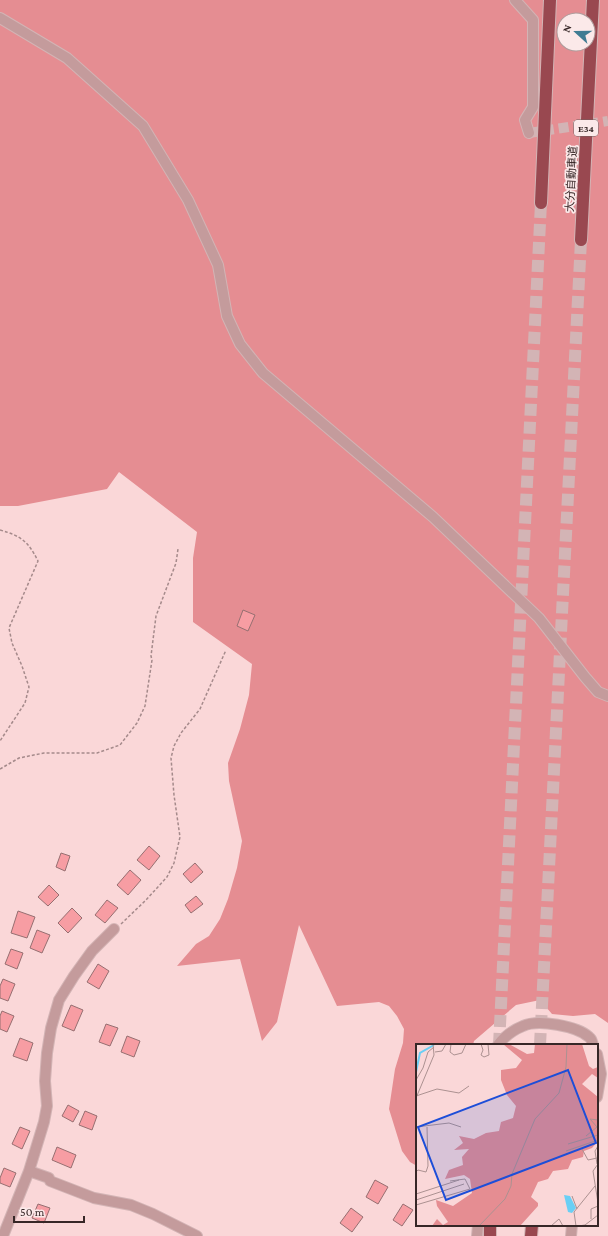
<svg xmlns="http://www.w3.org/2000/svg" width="608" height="1236" viewBox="0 0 608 1236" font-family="'Crimson Pro','Noto Sans JP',serif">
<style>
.forest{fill:#e58d92;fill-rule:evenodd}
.building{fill:#f79da3;stroke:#966f71}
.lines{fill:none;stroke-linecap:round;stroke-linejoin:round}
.minor-tunnel{stroke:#d3b4b5;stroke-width:10;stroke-dasharray:10 5;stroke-linecap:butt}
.motorway-tunnel{stroke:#d3b4b5;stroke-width:12;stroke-dasharray:12 6;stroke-linecap:butt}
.minor-casing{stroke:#d3b4b5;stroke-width:12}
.motorway-casing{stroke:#d3b4b5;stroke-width:14}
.path{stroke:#a58a8b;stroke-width:1.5;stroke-dasharray:3 2;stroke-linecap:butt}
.minor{stroke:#c49b9c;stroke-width:10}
.motorway{stroke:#994850;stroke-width:12}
.labels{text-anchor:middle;stroke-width:3.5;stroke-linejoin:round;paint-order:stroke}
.shield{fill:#fbe9e9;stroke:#726161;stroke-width:1}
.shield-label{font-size:10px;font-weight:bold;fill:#372727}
.street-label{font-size:11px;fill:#372727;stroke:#fbe9e9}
.inset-river{fill:none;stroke:#6acff5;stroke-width:2}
.inset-road{fill:none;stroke:#ac9191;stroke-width:1}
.view{fill:#1d4ed8;fill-opacity:0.15;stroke:#1d4ed8;stroke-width:2}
.inset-edge{fill:none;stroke:#372727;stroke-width:2}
</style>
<rect width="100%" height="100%" fill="#fad7d8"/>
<!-- forest -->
<path class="forest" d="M 0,0 L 608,0 L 608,1023 L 595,1014 L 573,1016 L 552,1014 L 540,1000 L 516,1005 L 474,1041 L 473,1045 L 417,1045 L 417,1166 L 410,1162 L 402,1151 L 389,1109 L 395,1069 L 403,1043 L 404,1029 L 397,1016 L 389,1006 L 379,1002 L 337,1006 L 299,925 L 277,1022 L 262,1041 L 240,959 L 177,966 L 196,944 L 209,936 L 220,919 L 228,899 L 237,868 L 242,841 L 229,781 L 228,763 L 240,729 L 249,695 L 252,664 L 193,622 L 193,558 L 197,532 L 119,472 L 107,489 L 18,506 L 0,506 ZM 564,20 L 588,20 L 588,44 L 564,44 Z"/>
<!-- building -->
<path class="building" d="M 243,610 L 255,615 L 248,631 L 237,626 Z
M 149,846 L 160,856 L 149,870 L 137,860 Z
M 61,853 L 70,856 L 65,871 L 56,867 Z
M 195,863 L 203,872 L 191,883 L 183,874 Z
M 130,870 L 141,880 L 128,895 L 117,885 Z
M 49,885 L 59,895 L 48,906 L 38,897 Z
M 196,896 L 203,904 L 191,913 L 185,905 Z
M 107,900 L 118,908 L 105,923 L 95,915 Z
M 72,908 L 82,918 L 68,933 L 58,923 Z
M 18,911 L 35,917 L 27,938 L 11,933 Z
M 37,930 L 50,935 L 42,953 L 30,948 Z
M 11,949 L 23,953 L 17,969 L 5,964 Z
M 98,964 L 109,971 L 99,989 L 87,982 Z
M 3,979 L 15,984 L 8,1001 L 0,998 L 0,986 Z
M 71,1005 L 83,1010 L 74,1031 L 62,1026 Z
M 2,1011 L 14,1016 L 7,1032 L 0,1029 L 0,1016 Z
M 106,1024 L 118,1028 L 110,1046 L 99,1042 Z
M 127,1036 L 140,1041 L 134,1057 L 121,1052 Z
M 20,1038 L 33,1043 L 27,1061 L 13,1056 Z
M 68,1105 L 79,1111 L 73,1122 L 62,1116 Z
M 85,1111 L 97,1116 L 92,1130 L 79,1125 Z
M 20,1127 L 30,1131 L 22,1149 L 12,1144 Z
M 57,1147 L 76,1155 L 71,1168 L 52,1160 Z
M 4,1168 L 16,1173 L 10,1187 L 0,1183 L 0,1178 Z
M 375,1180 L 388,1187 L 378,1204 L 366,1197 Z
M 38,1204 L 50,1208 L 44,1223 L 32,1218 Z
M 403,1204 L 413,1210 L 402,1226 L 393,1220 Z
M 351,1208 L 363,1217 L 352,1232 L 340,1223 Z"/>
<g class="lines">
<!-- minor-tunnel -->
<path class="minor-tunnel" d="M 529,133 L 608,121"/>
<!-- motorway-tunnel -->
<path class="motorway-tunnel" d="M 499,1045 L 541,203
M 540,1045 L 581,240"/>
<!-- minor casing -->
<g class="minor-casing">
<path id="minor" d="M 515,0 L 533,20 L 533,107 L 525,120 L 529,133
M 0,18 L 67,58 L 143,126 L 188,200 L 218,265 L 227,316 L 240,344 L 263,373 L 433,517 L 539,618 L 585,677 L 598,692 L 608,696
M 498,1045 C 504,1037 513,1030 523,1026 C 538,1019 577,1026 589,1037 C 592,1039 592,1042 593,1045
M 597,1054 L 601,1074 L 597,1097
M 29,1171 L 49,1178 L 50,1181 L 94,1198 L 131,1205 L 153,1214 L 197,1236
M 3,1236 L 29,1171 L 44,1122 L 47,1106 L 45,1081 L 47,1053 L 51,1028 L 59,1000 L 74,976 L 92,951 L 114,929
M 477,1236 L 478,1225
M 571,1236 L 572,1225"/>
</g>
<!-- motorway casing -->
<g class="motorway-casing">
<path id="motorway" d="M 541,203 L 550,0
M 581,240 L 593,0
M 490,1236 L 490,1225
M 531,1236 L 532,1225"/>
</g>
<!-- path -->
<path class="path" d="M 0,530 C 21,536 28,541 38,561 L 9,628 L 12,643 L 22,666 L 29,687 L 25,703 L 0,741
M 0,769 L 19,758 L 44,753 L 97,753 L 120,745 L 137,723 L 145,706 L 152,660 L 151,656 L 156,616 L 176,563 L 178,549
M 121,924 L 146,900 L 167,877 L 174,863 L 180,837 L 174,795 L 171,758 L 174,746 L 181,733 L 200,709 L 226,650"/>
<!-- minor -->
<use href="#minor" class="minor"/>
<!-- motorway -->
<use href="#motorway" class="motorway"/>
</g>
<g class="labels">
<!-- shield labels -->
<rect class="shield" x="574" y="120" width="24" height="16" rx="3"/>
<g class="shield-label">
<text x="586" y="132">E34</text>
</g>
<!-- street labels -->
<g class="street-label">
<text transform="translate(571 179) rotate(-87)" y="4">大分自動車道</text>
</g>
</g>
<!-- overview -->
<g transform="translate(416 1044)">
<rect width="182" height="182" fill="#fad7d8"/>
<path d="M 87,0 L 93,0 L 111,10 L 118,9 L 119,0 L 166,0 L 173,22 L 177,25 L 182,23 L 182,34 L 176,30 L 166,40 L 182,53 L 182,97 L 176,104 L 168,107 L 167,113 L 156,116 L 152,125 L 137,127 L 132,135 L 122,138 L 115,153 L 122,159 L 122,162 L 104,182 L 16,182 L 21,175 L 27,181 L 32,178 L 21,162 L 20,156 L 37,162 L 56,149 L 54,135 L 48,131 L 29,135 L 33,126 L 47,121 L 46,113 L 53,105 L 38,106 L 47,99 L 43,92 L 58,95 L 70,89 L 83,87 L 85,78 L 97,74 L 100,62 L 91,51 L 85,36 L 85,26 L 100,24 L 106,16 Z" fill="#e58d92"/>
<path d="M 148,151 L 154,152 L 160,164 L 156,169 L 152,168 Z" fill="#6acff5"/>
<path class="inset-river" d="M 0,28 L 4,9 L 18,1"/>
<path class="inset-road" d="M 35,0 L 34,8 L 38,11 L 46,9 L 50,0M 65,0 L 67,6 L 65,11 L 68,13 L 73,11 L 72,0M 19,8 L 26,7 L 30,0M 0,36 L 7,24 L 12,8 L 18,3M 0,52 L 21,45 L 43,49 L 53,42M 0,54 L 18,11 L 17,0M 0,83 L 33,79 L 45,83M 170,92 L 181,83 L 174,75 L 182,76M 152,100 L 182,91M 166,105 L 172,116 L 181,114M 150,107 L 182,96M 181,120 L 179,107 L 182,102M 182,120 L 177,127 L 182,159M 0,128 L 2,126 L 10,128 L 12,122 L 11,83M 0,150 L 43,136M 156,152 L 161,165M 0,156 L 48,140M 0,161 L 54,145 L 49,135 L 34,137M 175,175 L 175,165 L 182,162M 63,182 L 89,155 L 95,142 L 96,130 L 119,75 L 143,49 L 150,23 L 151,0M 135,182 L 143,175 L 147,182M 160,182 L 158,168 L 179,142M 162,182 L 169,181 L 182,171"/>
<path class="view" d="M 152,26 L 180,99 L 30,156 L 2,83 Z"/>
<rect width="182" height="182" class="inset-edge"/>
</g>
<!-- north arrow -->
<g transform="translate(576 32) rotate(291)"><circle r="19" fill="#fbe9e9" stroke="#ad9b9b"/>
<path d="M0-3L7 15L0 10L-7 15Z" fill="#407c93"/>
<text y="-6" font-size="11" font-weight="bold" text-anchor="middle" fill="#372727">N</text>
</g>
<!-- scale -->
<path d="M14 1216v6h70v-6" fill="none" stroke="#372727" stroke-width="2"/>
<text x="20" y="1216" font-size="12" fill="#372727" stroke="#fbe9e9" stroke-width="3" paint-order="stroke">50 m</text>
</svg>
